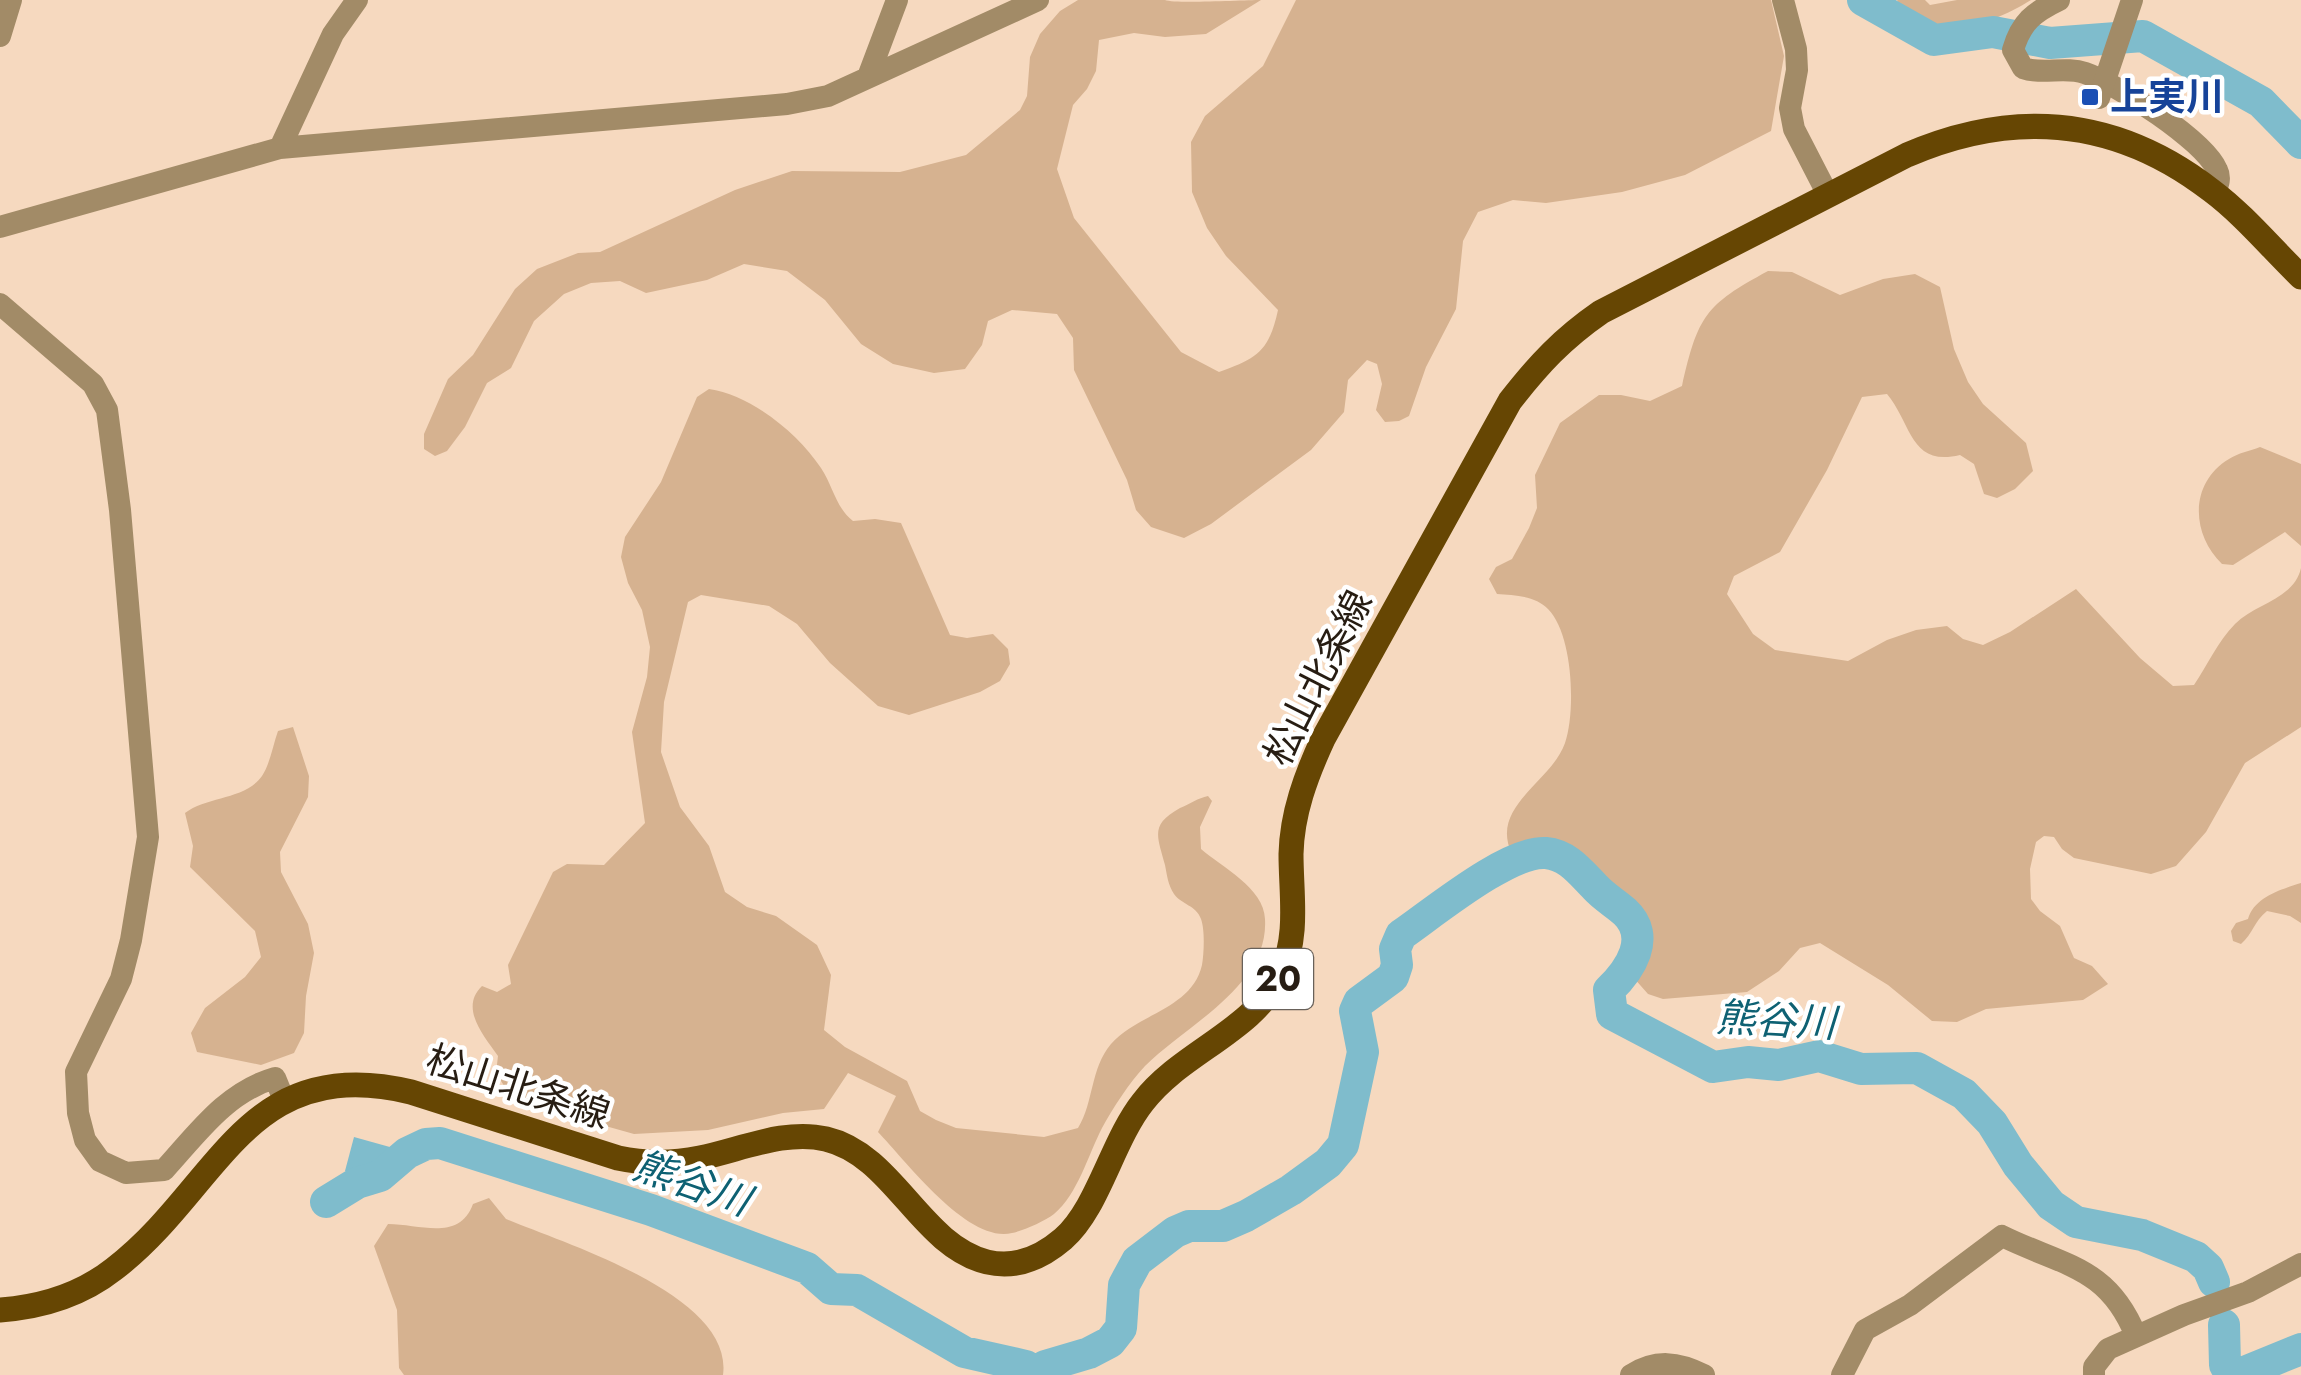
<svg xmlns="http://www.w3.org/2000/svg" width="2301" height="1375" viewBox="0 0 2301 1375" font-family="Jost,'Noto Sans JP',sans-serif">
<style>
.green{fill:#d6b290}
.water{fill:#7fbccc}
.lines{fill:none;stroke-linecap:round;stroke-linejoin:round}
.river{stroke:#7fbccc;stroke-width:32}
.minor{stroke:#a28b67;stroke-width:22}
.major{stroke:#664603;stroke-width:25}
.minor-bridge{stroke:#a28b67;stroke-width:22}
.transit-dot{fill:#1a4fb4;stroke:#fff;stroke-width:4}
.labels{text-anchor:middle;stroke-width:9;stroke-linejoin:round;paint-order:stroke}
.shield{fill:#fff;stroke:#68615a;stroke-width:2.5}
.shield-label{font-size:35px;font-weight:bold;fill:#271d13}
.transit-label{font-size:38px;font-weight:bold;fill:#164399;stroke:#fff;text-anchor:start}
.street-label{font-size:38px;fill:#271d13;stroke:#fff}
.water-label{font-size:40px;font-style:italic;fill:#0e6173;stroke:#fff}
</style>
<rect width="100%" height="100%" fill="#f6d9bf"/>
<!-- green -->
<path class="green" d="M 1078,0 L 1165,0 C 1175,4 1243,0 1261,0 L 1206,34 L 1165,37 L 1134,33 L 1099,40 L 1096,71 L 1087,89 L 1073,105 L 1057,169 L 1074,218 L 1181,352 L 1219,372 C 1258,358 1269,351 1278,310 L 1226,256 L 1207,228 L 1192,192 L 1191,142 L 1205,116 L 1263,66 L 1296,0 L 1771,0 L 1784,56 L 1771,131 L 1685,175 L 1622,192 L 1546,203 L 1513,200 L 1478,212 L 1463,241 L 1456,309 L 1426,367 L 1409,416 L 1399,421 L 1385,422 L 1376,410 L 1382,384 L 1377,364 L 1367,360 L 1348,380 L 1344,412 L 1311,450 L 1211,524 L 1184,538 L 1151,527 L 1136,510 L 1127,480 L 1074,370 L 1073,338 L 1057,314 L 1012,310 L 988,321 L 982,345 L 965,369 L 934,373 L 893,364 L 861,344 L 825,300 L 787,271 L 744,264 L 707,280 L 646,293 L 620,281 L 591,283 L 564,294 L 534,321 L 511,368 L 487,383 L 465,427 L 447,451 L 435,456 L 424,449 L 424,434 L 448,379 L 473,355 L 515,289 L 537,269 L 578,253 L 600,252 L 735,190 L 792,171 L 900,172 L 966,155 L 1020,110 L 1027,96 L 1030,57 L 1040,34 L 1060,11 Z
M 1897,0 L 1925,0 L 1930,5 L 1957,0 L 2031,0 C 1993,24 1925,49 1897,0 Z
M 1768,271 L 1792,272 L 1840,295 L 1883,279 L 1915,274 L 1940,287 L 1954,349 L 1968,382 L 1983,404 L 2026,443 L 2033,471 L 2015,489 L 1997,498 L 1984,494 L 1974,464 L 1960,455 C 1910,467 1912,424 1887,394 L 1862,397 L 1827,470 L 1780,552 L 1734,576 L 1727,594 L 1753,634 L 1775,650 L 1848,661 L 1887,640 L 1916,630 L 1947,626 L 1963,639 L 1983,645 L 2010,632 L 2076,589 L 2140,658 L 2173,686 L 2194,685 C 2207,666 2218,641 2235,624 C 2256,603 2294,599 2301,568 L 2301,727 L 2245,763 L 2206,832 L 2176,866 L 2151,874 L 2074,858 L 2062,849 L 2054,837 L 2044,836 L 2036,842 L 2030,869 L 2031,899 L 2040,911 L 2060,926 L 2074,958 L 2092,966 L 2108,984 L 2083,1000 L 1986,1009 L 1957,1022 L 1932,1021 L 1888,985 L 1820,943 L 1800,948 L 1779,971 L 1747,992 L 1663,999 L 1648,994 L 1633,977 L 1624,933 L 1613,904 L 1593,877 L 1567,865 L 1512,854 C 1489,806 1551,783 1565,743 C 1576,711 1573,634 1548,609 C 1536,596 1514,595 1497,594 L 1489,579 L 1496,567 L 1512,559 L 1529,528 L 1537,508 L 1535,475 L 1560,423 L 1599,395 L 1621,395 L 1650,401 L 1682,386 C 1698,316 1705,305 1768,271 Z
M 709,389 C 751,395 798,433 821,468 C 833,486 836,508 853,521 L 875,519 L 901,523 L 950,635 L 967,638 L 993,634 L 1008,649 L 1010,664 L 1000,681 L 980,692 L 909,715 L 878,706 L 830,663 L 797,624 L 769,606 L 701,595 L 688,602 L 664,702 L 661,752 L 680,807 L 709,846 L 725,892 L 747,907 L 776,916 L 817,945 L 831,975 L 824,1030 L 845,1047 L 907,1081 L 920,1111 L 936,1120 L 956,1128 L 1044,1137 L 1078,1128 C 1094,1102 1090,1069 1111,1044 C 1137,1014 1192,1009 1202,965 C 1204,953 1205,930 1201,919 C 1196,905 1182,905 1174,894 C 1168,885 1167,875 1165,865 C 1157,835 1150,825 1180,808 C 1190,804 1198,798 1208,796 L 1212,801 L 1200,827 L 1201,849 C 1222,867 1264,888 1265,919 C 1269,986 1186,1025 1145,1066 C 1129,1083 1113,1108 1102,1128 C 1088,1155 1078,1194 1054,1214 C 1045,1221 1023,1231 1012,1233 C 968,1244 906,1161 878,1132 L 896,1096 L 848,1073 L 824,1109 L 783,1113 L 708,1130 L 634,1134 L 513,1100 L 496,1073 L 498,1056 C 484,1036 459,1008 482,986 L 497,992 L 511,984 L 508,965 L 553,872 L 567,864 L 604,865 L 645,823 L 632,732 L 647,677 L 650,647 L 642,610 L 628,583 L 621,557 L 625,537 L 661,482 L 697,397 Z
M 2260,447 L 2301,464 L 2301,546 L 2285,532 L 2233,565 L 2222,564 C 2191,534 2189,483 2229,459 C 2238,453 2250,451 2260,447 Z
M 293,727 L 309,776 L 308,797 L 280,852 L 281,872 L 308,924 L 314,953 L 306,996 L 304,1033 L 294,1053 L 261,1065 L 197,1052 L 191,1033 L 205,1008 L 245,977 L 261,957 L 255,931 L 190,867 L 193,846 L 185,813 C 207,796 245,800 262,776 C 270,764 273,745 278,731 Z
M 2301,883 L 2301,923 L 2290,916 L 2267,911 C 2254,921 2253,934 2241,944 L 2233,941 L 2231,931 L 2236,923 L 2248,919 C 2254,897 2282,889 2301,883 Z
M 489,1198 L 506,1219 C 565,1244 734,1295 723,1375 L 404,1375 L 399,1368 L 397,1310 L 374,1246 L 388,1224 C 420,1224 459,1242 473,1204 Z"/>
<!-- water -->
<path class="water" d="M 354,1137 L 397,1149 L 384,1163 L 361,1175 L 345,1171 Z"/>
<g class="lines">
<!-- river -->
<path class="river" d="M 1863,0 L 1934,40 L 1993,32 L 2050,43 L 2143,36 L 2261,102 L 2301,143
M 326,1202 L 357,1183 L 380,1176 L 407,1153 L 426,1144 L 440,1143 L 651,1210 L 791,1262 L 807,1268 L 831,1289 L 857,1290 L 964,1352 L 1026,1366
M 2224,1325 L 2225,1365 L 2232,1375
M 1045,1366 L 1089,1353 L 1110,1342 L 1121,1328 L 1124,1285 L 1137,1261 L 1175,1232 L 1189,1226 L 1223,1226 L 1246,1216 L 1291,1190 L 1328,1163 L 1343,1145 L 1363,1052 L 1355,1011 L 1359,1002 L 1393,977 L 1397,965 L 1395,949 L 1401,935 C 1433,913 1509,850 1546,853 C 1568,855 1581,873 1595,887 C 1604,897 1615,903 1625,912 C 1652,937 1630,970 1609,990 L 1612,1014 L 1713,1067 L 1748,1062 L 1779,1065 L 1819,1056 L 1861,1069 L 1917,1068 L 1964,1094 L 1992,1123 L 2018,1165 L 2051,1205 L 2076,1222 L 2142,1235 L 2196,1257 L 2208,1268 L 2214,1282
M 2237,1375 L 2301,1349"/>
<!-- minor -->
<path class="minor" d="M 1783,0 L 1796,49 L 1797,70 L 1790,108 L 1794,129 L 1827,193
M 2059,0 C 2034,12 2021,22 2013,50 L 2023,68 C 2043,75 2065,66 2085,73 C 2117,84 2204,140 2217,170 C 2221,178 2218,185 2215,193
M 0,36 L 11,0
M 868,77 L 897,0
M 280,148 L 333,34 L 357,0
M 0,227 L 280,148 L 787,104 L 828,96 L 1038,0
M 0,304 L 93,384 L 107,410 L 120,510 L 148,837 L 131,940 L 121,979 L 76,1072 L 78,1113 L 85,1140 L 100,1161 L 126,1173 L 164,1170 C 197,1134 226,1092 275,1078 L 284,1100
M 1631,1375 C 1656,1359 1678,1362 1704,1375
M 1842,1375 L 1865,1330 L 1910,1305 L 2002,1236 C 2063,1266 2108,1266 2136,1336
M 2094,1375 L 2094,1367 L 2108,1349 L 2184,1315 L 2248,1292 L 2301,1264"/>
<!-- major -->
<path class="major" d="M 0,1310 C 41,1307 81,1295 114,1269 C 220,1188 245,1052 411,1092 L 618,1158 C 646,1164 671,1164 700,1158 C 740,1150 785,1129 826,1139 C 894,1155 920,1245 987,1262 C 1016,1269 1042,1257 1063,1239 C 1098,1209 1112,1141 1143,1102 C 1181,1052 1253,1032 1281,974 C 1299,936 1291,895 1291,854 C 1292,813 1306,776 1323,739 L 1510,401 C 1539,364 1562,339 1601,312 L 1907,155 C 2016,108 2118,118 2212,191 C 2244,215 2272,249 2301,277"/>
<!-- minor-bridge -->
<path class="minor-bridge" d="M 2099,98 L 2132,0"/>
</g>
<!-- markers -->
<rect class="transit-dot" x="2080" y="87" width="20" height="20" rx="5"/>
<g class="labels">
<!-- shield labels -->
<rect class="shield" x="1243" y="949" width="70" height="60" rx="8"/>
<g class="shield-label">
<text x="1278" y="991">20</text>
</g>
<!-- transit labels -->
<g class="transit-label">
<text x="2110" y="110">上実川</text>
</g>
<!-- street labels -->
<g class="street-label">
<text transform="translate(1318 678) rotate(-63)" y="13">松山北条線</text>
<text transform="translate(518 1087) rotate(18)" y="13">松山北条線</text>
</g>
<!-- water labels -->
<g class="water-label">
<text transform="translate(1776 1020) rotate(3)" y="14">熊谷川</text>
<text transform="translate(692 1183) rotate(19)" y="14">熊谷川</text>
</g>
</g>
</svg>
